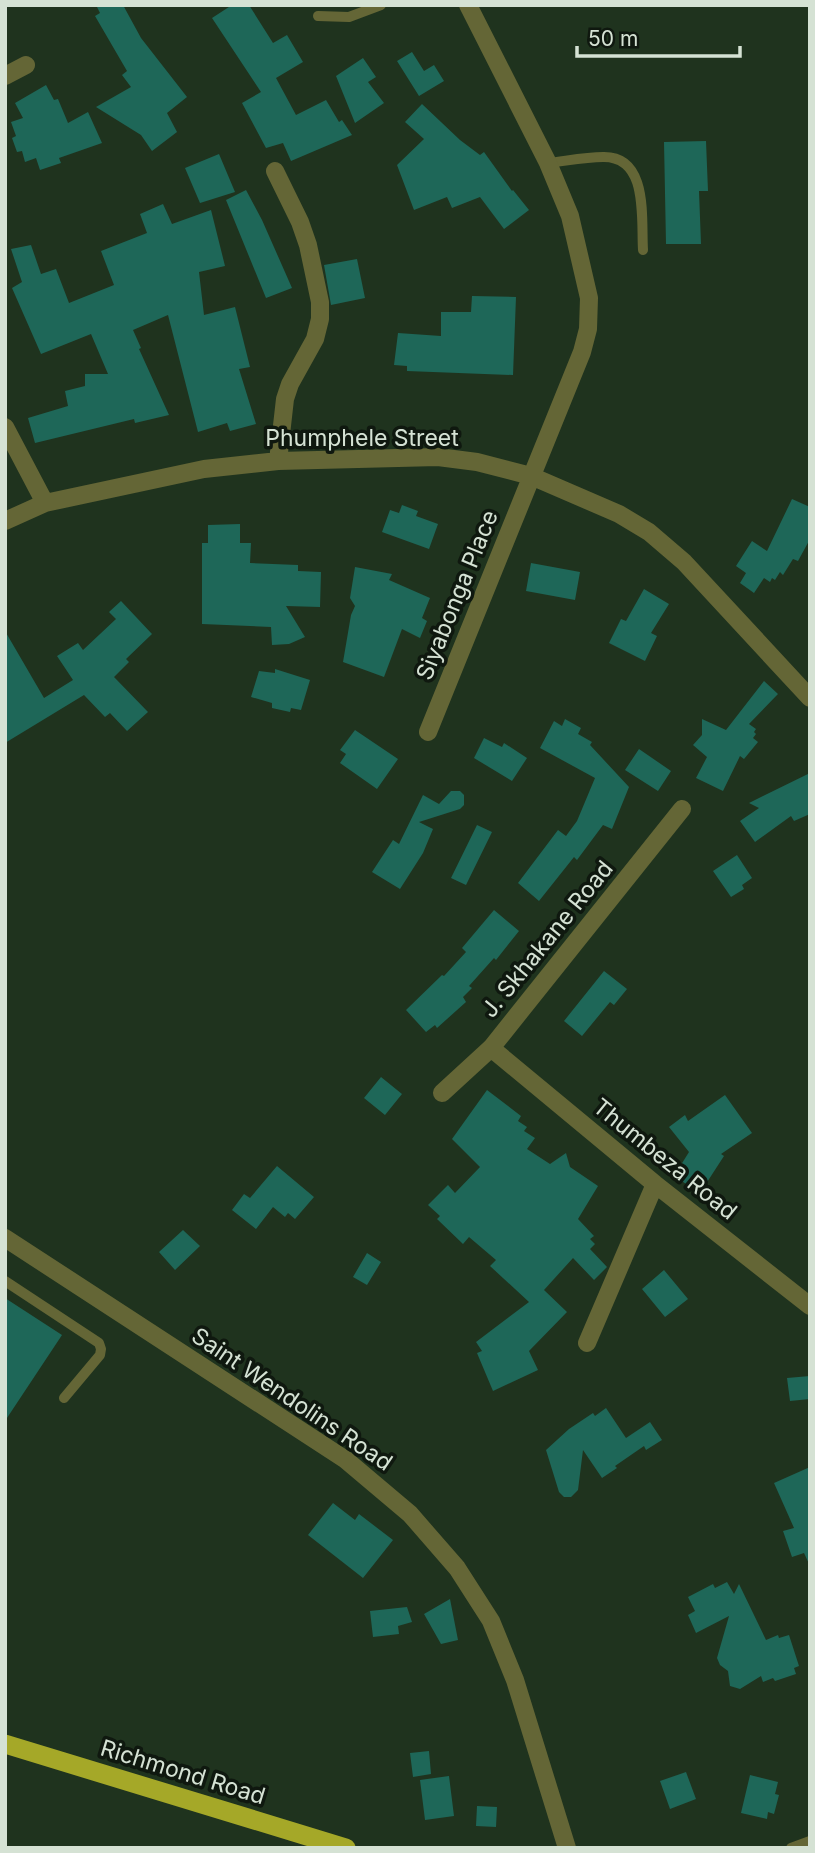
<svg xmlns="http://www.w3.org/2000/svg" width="815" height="1853" viewBox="0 0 815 1853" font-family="Inter,sans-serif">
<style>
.building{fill:#1e6758}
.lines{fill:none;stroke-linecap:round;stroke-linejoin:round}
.service{stroke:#646636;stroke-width:10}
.minor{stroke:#646636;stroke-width:18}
.tertiary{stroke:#646636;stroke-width:18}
.trunk{stroke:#a5a828;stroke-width:19}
.labels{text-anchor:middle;stroke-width:7;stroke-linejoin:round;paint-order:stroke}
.street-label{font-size:23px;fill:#d5e2d4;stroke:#0f180f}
</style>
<rect width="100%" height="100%" fill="#1f331e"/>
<!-- building -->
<path class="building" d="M 96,5 L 123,5 L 141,38 L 187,97 L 167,113 L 177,132 L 152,151 L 141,135 L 96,107 L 131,87 L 122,75 L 127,71 L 95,16 L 100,13 Z
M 232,5 L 249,5 L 273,43 L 287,35 L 303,62 L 276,78 L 296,115 L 326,100 L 339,122 L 342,120 L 352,135 L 291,161 L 283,143 L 266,148 L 242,103 L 261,92 L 212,18 Z
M 412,52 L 424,71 L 434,65 L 444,81 L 419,96 L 397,61 Z
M 363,58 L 376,77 L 368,82 L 384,103 L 355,123 L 336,76 Z
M 46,85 L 54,100 L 58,99 L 68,123 L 88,112 L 102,143 L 59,158 L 61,163 L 40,170 L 36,158 L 25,162 L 22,151 L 17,152 L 12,138 L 16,136 L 11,122 L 23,118 L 15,103 Z
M 422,104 L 460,140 L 480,155 L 484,152 L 512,191 L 513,190 L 529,210 L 504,229 L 480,197 L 452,208 L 447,197 L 414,210 L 397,165 L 424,139 L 405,122 Z
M 706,141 L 708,191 L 699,191 L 701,244 L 666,244 L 664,142 Z
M 219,154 L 235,192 L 200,203 L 185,168 Z
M 246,190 L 262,220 L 292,288 L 266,298 L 226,200 Z
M 163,204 L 172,224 L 211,210 L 225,266 L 199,272 L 204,315 L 235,307 L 250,367 L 239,369 L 256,424 L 230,431 L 227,423 L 198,432 L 168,315 L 133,330 L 141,348 L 139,349 L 169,415 L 135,423 L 134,419 L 35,443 L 28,418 L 68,406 L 65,391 L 85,386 L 85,374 L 108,374 L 91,334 L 41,354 L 12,288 L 22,282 L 11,249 L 31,245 L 41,274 L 56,269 L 69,303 L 114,285 L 101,251 L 147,233 L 140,214 Z
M 357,259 L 365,298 L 331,305 L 324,265 Z
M 472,296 L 516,297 L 513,375 L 407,371 L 407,366 L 394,365 L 398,333 L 441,336 L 441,312 L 471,312 Z
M 792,499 L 810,507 L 810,539 L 798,561 L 793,559 L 783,575 L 780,572 L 775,580 L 772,578 L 770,582 L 764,578 L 754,593 L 740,583 L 746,573 L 736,566 L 752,541 L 767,551 Z
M 402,505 L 418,511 L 416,516 L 438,524 L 429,549 L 382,532 L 390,510 L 399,513 Z
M 240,524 L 240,543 L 251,543 L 250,563 L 298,565 L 298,571 L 321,572 L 320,607 L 286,606 L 305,637 L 289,644 L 272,645 L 271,627 L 202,624 L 202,543 L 208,543 L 208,525 Z
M 531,563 L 580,572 L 575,600 L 526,591 Z
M 355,567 L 392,574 L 389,580 L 430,598 L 422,618 L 427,621 L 420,638 L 402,629 L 384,677 L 343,662 L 351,615 L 355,606 L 350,598 Z
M 644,589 L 669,604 L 651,633 L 657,636 L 645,661 L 609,643 L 621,619 L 626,621 Z
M 121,601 L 152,634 L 126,659 L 129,662 L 114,677 L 148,712 L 127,731 L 110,713 L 105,717 L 84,695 L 5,743 L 5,631 L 44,698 L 73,680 L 57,656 L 78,643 L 83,650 L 116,619 L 109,612 Z
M 275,669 L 310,680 L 301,710 L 291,708 L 290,712 L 272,708 L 272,703 L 251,697 L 259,671 L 275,673 Z
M 764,681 L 778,694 L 749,724 L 756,729 L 754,732 L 756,734 L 753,738 L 758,742 L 744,759 L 740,756 L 723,791 L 696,778 L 707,757 L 693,745 L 702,735 L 702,719 L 726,730 Z
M 565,719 L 581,728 L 578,734 L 592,742 L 590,745 L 629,787 L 612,829 L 603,825 L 577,860 L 574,857 L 539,901 L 518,883 L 558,830 L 566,836 L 577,821 L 595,778 L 540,748 L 554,721 L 562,726 Z
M 355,730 L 398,759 L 377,789 L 340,763 L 346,754 L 340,750 Z
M 484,738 L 502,747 L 504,743 L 527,758 L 512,781 L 474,758 Z
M 639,749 L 671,771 L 658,791 L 625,770 Z
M 810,773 L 810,814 L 794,821 L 791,816 L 755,842 L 740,821 L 759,808 L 749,803 Z
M 451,791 L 460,791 L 464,795 L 464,805 L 460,809 L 419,822 L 433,829 L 423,853 L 400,889 L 372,872 L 393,840 L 399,844 L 423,795 L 439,804 Z
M 477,825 L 492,832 L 466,885 L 451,878 Z
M 737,855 L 752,878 L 742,885 L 744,889 L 731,897 L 713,871 Z
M 494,910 L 519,931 L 496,960 L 494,958 L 469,986 L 472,988 L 463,997 L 466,1002 L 437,1028 L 435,1025 L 426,1032 L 406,1010 L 442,975 L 444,976 L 466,952 L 462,948 Z
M 604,971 L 627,989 L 614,1005 L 610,1002 L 582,1036 L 564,1021 Z
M 381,1077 L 402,1094 L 385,1115 L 364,1098 Z
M 487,1090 L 521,1116 L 518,1121 L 527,1127 L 524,1131 L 535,1138 L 527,1149 L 550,1164 L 566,1153 L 570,1167 L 598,1186 L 578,1219 L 594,1236 L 590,1239 L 595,1244 L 590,1249 L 607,1267 L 594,1280 L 573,1258 L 544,1290 L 567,1312 L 529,1351 L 538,1370 L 493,1391 L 477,1353 L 482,1351 L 476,1342 L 529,1302 L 490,1266 L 496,1260 L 469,1237 L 463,1244 L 437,1219 L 440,1216 L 428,1205 L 448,1185 L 455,1193 L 480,1167 L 452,1139 Z
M 725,1095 L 752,1133 L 721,1154 L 724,1156 L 700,1193 L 674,1176 L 689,1152 L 669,1127 L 685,1115 L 688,1121 Z
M 277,1166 L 314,1197 L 295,1219 L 288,1213 L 285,1217 L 273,1207 L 256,1229 L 232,1210 L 244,1194 L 250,1198 Z
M 183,1230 L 200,1246 L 175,1270 L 159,1252 Z
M 367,1253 L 381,1262 L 367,1285 L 353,1277 Z
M 664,1270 L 688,1299 L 665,1317 L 642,1289 Z
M 5,1298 L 62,1335 L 5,1421 Z
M 810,1376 L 810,1399 L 790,1401 L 787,1378 Z
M 606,1408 L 626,1438 L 650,1422 L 662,1440 L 646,1450 L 644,1446 L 615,1466 L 617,1468 L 602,1478 L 583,1450 L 578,1490 L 571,1497 L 564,1497 L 559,1492 L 546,1450 L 569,1429 L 593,1413 L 595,1416 Z
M 810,1467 L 810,1566 L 804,1553 L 792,1557 L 783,1531 L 794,1528 L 774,1483 Z
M 333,1503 L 355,1520 L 359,1514 L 393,1540 L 363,1578 L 308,1535 Z
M 727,1582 L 734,1594 L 739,1584 L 766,1640 L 778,1635 L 779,1638 L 789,1635 L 799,1666 L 794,1668 L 796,1674 L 775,1681 L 773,1678 L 763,1682 L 761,1676 L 740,1689 L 730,1686 L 728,1671 L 720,1665 L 717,1658 L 729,1616 L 696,1633 L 688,1615 L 695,1611 L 688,1597 L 713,1584 L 715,1588 Z
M 450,1599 L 458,1640 L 441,1644 L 424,1614 Z
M 407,1607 L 412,1622 L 398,1626 L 399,1634 L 373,1637 L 370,1611 Z
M 429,1751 L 431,1774 L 413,1777 L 410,1753 Z
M 686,1772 L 696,1799 L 670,1809 L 660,1781 Z
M 750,1775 L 778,1782 L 775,1794 L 779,1795 L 774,1814 L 768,1812 L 767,1819 L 741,1813 Z
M 449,1776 L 454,1816 L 425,1820 L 420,1780 Z
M 477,1806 L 497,1807 L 496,1827 L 476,1826 Z"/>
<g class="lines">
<!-- service -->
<path class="service" d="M 318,16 L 349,17 L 381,5
M 548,163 C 566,161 585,157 603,157 C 649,156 641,219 643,250
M 5,1281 L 99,1343 L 101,1349 L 100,1355 L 64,1398
M 791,1848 L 810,1841"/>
<!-- minor -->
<path class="minor" d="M 5,76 L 26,65
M 275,171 L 300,222 L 308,245 L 320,302 L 320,319 L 315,339 L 290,384 L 285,399 L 278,461
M 5,427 L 45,503
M 5,521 L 45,503 L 204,469 L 278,461 L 438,457 L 477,462 L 531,476 L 619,514 L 649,532 L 684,562 L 810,698
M 428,732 L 582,352 L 588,329 L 589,298 L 570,216 L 548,163 L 468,5
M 491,1048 L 655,1184 L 810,1306
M 442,1093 L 491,1048 L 682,809
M 587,1343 L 655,1184"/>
<!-- tertiary -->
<path class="tertiary" d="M 5,1238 L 346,1460 L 410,1514 L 457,1568 L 491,1621 L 515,1680 L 567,1848"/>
<!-- trunk -->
<path class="trunk" d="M 5,1744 L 346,1848"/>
</g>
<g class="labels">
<!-- street labels -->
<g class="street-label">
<text x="362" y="446">Phumphele Street</text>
<text transform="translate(457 595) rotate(-68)" y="8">Siyabonga Place</text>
<text transform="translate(547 939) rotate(-51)" y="8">J. Skhakane Road</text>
<text transform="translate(665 1159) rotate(39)" y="8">Thumbeza Road</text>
<text transform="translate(292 1399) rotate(34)" y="8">Saint Wendolins Road</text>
<text transform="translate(183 1772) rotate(17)" y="8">Richmond Road</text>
</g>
</g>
<!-- border -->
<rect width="815" height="1853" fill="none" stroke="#d5e2d4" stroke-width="14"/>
<!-- scale -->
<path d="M577 46v10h163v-10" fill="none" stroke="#d5e2d4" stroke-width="3.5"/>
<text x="588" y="46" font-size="21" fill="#d5e2d4" stroke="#0f180f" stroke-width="5" paint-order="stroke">50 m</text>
</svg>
